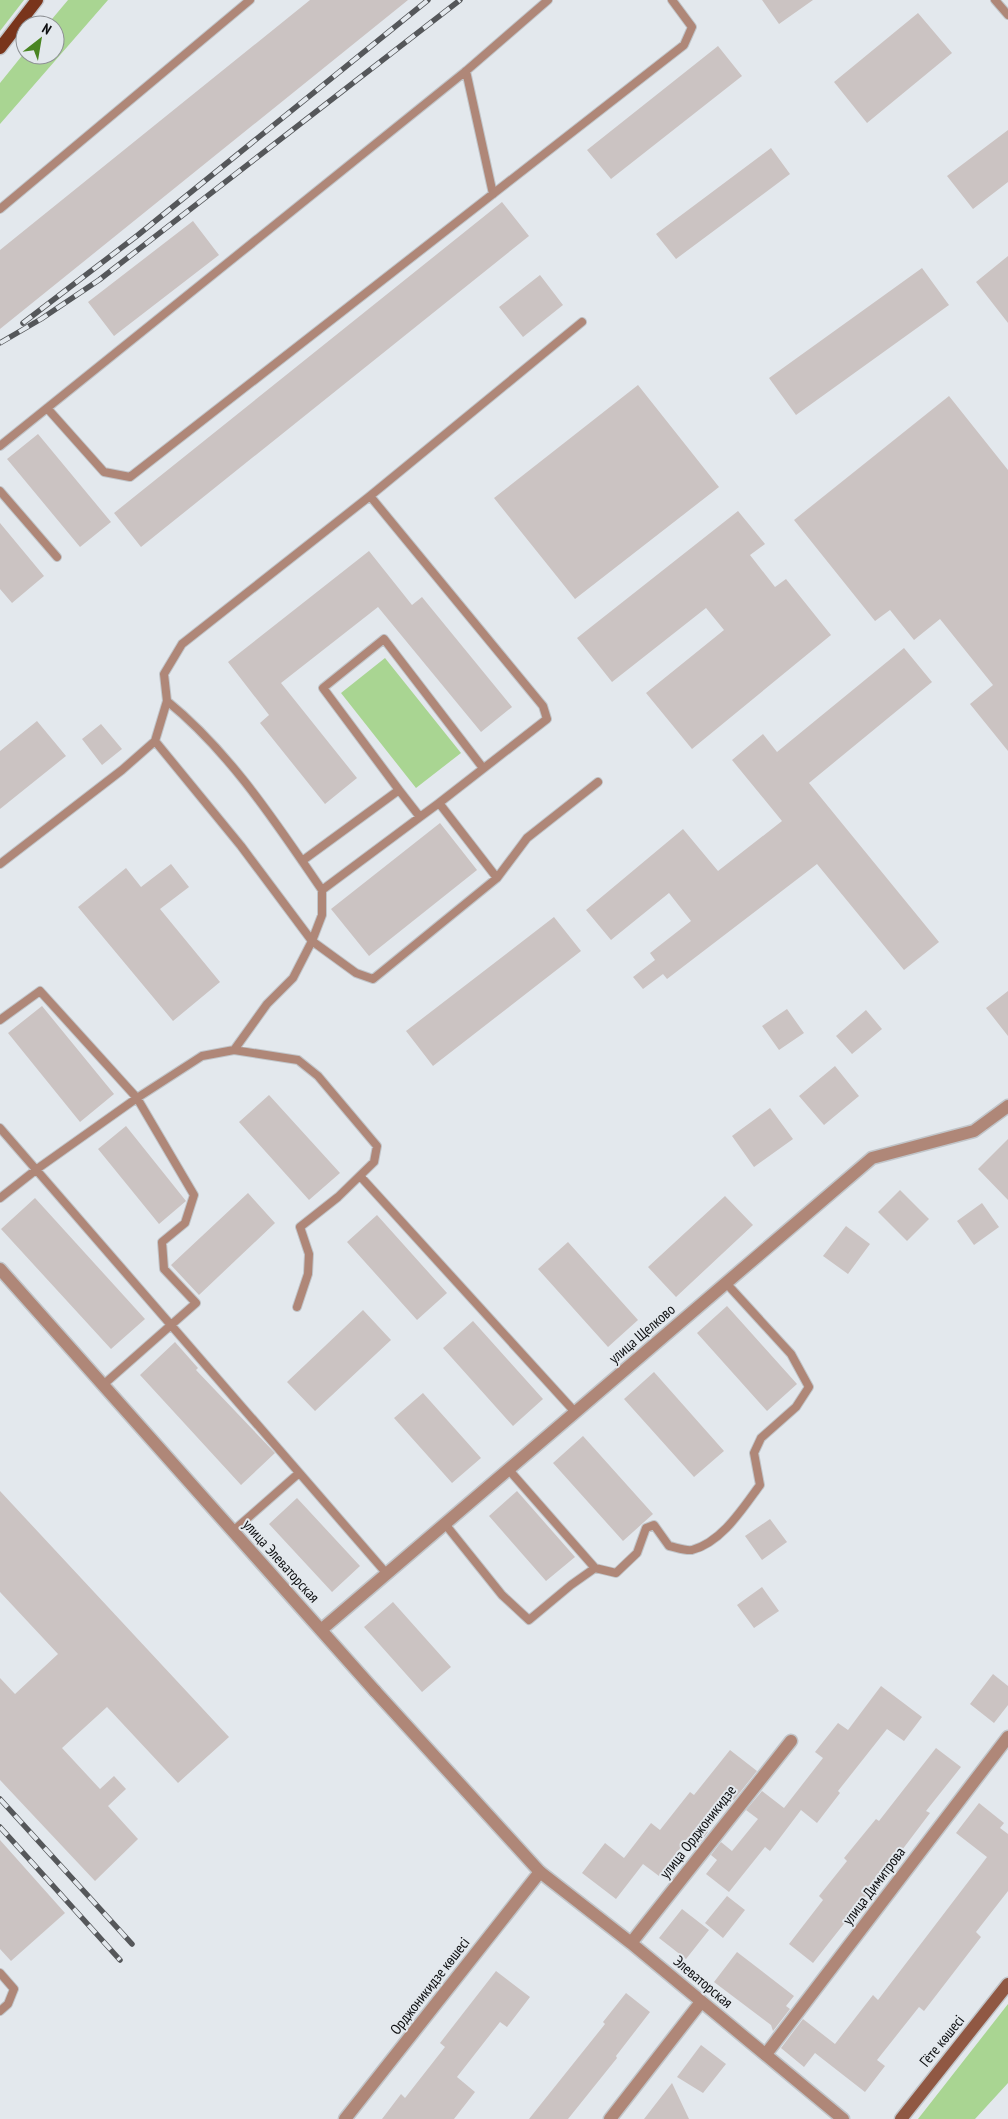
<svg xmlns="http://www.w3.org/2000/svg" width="1008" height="2119" viewBox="0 0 1008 2119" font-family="'PT Sans Narrow',sans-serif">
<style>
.green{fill:#a9d592}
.building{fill:#cbc3c2}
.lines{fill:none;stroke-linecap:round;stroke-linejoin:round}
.service-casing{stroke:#c1c5c9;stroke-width:10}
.pedestrian-casing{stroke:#c1c5c9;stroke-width:15}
.minor-casing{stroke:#c1c5c9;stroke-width:15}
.secondary-casing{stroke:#c1c5c9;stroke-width:15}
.primary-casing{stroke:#c1c5c9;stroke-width:15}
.service{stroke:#af8778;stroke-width:8}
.pedestrian{stroke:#af8778;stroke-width:12}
.minor{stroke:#af8778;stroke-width:12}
.secondary{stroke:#905843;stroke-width:12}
.primary{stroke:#79351b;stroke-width:12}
.rail-casing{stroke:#55575a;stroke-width:5.5}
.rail{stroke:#e3e8ed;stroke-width:4;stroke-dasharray:11;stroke-linecap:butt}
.labels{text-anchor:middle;stroke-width:4;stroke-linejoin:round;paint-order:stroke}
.street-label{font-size:15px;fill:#0c0d0f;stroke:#e3e8ed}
</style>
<rect width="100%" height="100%" fill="#e3e8ed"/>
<!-- green -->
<path class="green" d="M 0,0 L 24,0 L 0,31 Z
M 68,0 L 108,0 L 0,124 L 0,83 L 25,52 L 25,55 L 55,55 L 55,25 L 47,25 Z
M 385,658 L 461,753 L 416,788 L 341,693 Z
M 1008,2004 L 1008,2083 L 975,2119 L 918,2119 Z"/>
<!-- building -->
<path class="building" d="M 310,0 L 408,0 L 0,329 L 0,250 Z
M 762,0 L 813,0 L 779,24 Z
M 918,13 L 952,53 L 867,123 L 834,82 Z
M 718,46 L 742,76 L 611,179 L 587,150 Z
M 1008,130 L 1008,182 L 973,209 L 947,176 Z
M 771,148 L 790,174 L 676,259 L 656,234 Z
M 502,202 L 529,236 L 141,547 L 114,513 Z
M 193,221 L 219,255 L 114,336 L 88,302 Z
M 1008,256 L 1008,323 L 976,282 Z
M 922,268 L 949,305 L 796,415 L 769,378 Z
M 540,275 L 563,305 L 523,337 L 499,307 Z
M 638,385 L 719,487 L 575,599 L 494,498 Z
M 949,396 L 1008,470 L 1008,751 L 970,704 L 993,685 L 940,619 L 914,640 L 890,610 L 875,621 L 794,520 Z
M 38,434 L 111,522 L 80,547 L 7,459 Z
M 738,511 L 765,544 L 750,555 L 775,587 L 786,579 L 831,635 L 692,749 L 646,693 L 724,630 L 706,608 L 612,682 L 577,638 Z
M 0,523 L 44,576 L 12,603 L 0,589 Z
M 369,551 L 412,605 L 422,597 L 512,707 L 481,732 L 378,607 L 281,683 L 357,778 L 325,804 L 260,723 L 269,715 L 228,662 Z
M 904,648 L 932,682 L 809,783 L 939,942 L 904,970 L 817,864 L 667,979 L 663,974 L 643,989 L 633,977 L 655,960 L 650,953 L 691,921 L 669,893 L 611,940 L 586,910 L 683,829 L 718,871 L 782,821 L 732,760 L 763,734 L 777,752 Z
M 37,721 L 66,756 L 0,809 L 0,751 Z
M 101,724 L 122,749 L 102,765 L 82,739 Z
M 440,823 L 477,870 L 369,956 L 331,909 Z
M 171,864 L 189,887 L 160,909 L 220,982 L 173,1021 L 78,907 L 126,868 L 141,887 Z
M 554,917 L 581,951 L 433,1066 L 406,1031 Z
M 1008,991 L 1008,1036 L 986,1008 Z
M 42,1006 L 114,1094 L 80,1122 L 8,1033 Z
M 787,1009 L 804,1033 L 779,1050 L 762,1026 Z
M 866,1010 L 882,1029 L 852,1054 L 836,1036 Z
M 835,1066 L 859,1096 L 824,1125 L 799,1096 Z
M 269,1095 L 340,1173 L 309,1200 L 239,1122 Z
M 770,1108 L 793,1139 L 754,1167 L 732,1136 Z
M 126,1126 L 186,1201 L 159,1224 L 98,1149 Z
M 1008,1139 L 1008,1200 L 978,1169 Z
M 900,1190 L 929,1219 L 907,1241 L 878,1212 Z
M 248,1193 L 275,1223 L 199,1295 L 171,1265 Z
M 725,1196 L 753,1225 L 676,1297 L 648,1267 Z
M 35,1198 L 145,1319 L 111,1349 L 1,1229 Z
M 982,1203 L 999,1227 L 974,1245 L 957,1221 Z
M 377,1215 L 447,1293 L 417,1320 L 347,1242 Z
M 846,1226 L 870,1244 L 848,1274 L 823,1256 Z
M 568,1242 L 638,1320 L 608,1347 L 538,1269 Z
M 727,1306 L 797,1384 L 767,1411 L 697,1333 Z
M 363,1310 L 391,1340 L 315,1411 L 287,1382 Z
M 473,1321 L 543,1399 L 513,1426 L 443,1348 Z
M 175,1342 L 198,1368 L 196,1370 L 275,1453 L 241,1485 L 140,1375 Z
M 654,1372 L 724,1451 L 694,1477 L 624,1399 Z
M 423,1393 L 481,1458 L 452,1483 L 394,1418 Z
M 583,1436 L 653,1514 L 623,1541 L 553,1463 Z
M 0,1491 L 229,1737 L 178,1783 L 107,1707 L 62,1748 L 100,1789 L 114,1776 L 126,1789 L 108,1806 L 138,1839 L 95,1881 L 0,1780 L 0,1678 L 15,1694 L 58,1654 L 0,1592 Z
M 517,1491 L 575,1557 L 546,1581 L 489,1516 Z
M 297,1498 L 360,1566 L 332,1592 L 269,1524 Z
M 770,1519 L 787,1542 L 762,1560 L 745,1536 Z
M 762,1587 L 779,1611 L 754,1628 L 737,1605 Z
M 393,1602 L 451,1667 L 422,1692 L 364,1627 Z
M 993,1674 L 1008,1686 L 1008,1705 L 994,1723 L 970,1704 Z
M 881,1686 L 922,1717 L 904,1741 L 887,1729 L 838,1791 L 840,1793 L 817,1823 L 801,1810 L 770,1851 L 765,1847 L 729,1892 L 706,1874 L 717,1860 L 711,1855 L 721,1842 L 732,1851 L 758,1819 L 746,1810 L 762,1791 L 784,1808 L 823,1758 L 815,1752 L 838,1723 L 848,1730 Z
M 936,1748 L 961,1767 L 926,1811 L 930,1813 L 899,1854 L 813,1963 L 789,1944 L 823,1900 L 819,1896 L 847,1861 L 844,1858 L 876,1819 L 879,1821 Z
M 730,1750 L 757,1771 L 734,1800 L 731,1798 L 706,1830 L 708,1832 L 698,1845 L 688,1838 L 659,1876 L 643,1864 L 616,1899 L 582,1873 L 605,1843 L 624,1858 L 651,1823 L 660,1830 L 690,1792 L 694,1795 Z
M 979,1803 L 1004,1823 L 1000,1828 L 1008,1834 L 1008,1891 L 976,1932 L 981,1937 L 924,2011 L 919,2007 L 877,2060 L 885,2066 L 865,2092 L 815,2053 L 804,2067 L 781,2048 L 803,2019 L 835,2044 L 873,1995 L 878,2000 L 981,1865 L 987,1857 L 956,1833 Z
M 0,1840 L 65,1913 L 11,1961 L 0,1949 Z
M 727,1896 L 745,1910 L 723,1938 L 705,1923 Z
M 682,1909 L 709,1930 L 686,1959 L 659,1938 Z
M 737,1952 L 794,1996 L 786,2006 L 790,2009 L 773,2031 L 771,2025 L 714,1982 Z
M 496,1971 L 530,1997 L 507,2027 L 500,2022 L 457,2077 L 475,2092 L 454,2119 L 382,2119 L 401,2094 L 405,2098 L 445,2047 L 440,2043 Z
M 626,1993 L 650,2012 L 616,2056 L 617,2058 L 568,2119 L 529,2119 L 605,2024 L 603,2022 Z
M 701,2045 L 726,2064 L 703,2093 L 677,2077 Z
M 672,2083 L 689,2119 L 644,2119 Z"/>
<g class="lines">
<!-- service casing -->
<g class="service-casing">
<path id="service" d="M 995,0 L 1008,15
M 466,71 L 493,194
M 0,209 L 250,0
M 47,408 L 104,472 L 130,477 L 684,45 L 692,27 L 672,0
M 0,446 L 466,71 L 548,0
M 0,491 L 57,557
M 370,496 L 543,706 L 547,719 L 439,803
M 155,741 L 167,701
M 399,790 L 420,817 L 439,803 L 497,878
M 420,817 L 322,890 C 276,823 230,752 167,701 L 164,674 L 182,644 L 370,496 L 582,322
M 302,861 L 399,790 L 323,688 L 384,639 L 483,768
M 0,864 L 122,770 L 155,741 L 241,846 L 312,941
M 312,941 L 322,915 L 322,890
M 0,1020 L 40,991 L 137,1098 L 194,1195 L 185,1223 L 162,1242 L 164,1269 L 196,1303 L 103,1385
M 234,1050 L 267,1004 L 293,978 L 312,941 L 356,973 L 373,979 L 497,878 L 527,838 L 598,782
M 0,1128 L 387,1574
M 360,1176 L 575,1412
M 0,1198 L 37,1169 L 137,1098 L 202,1056 L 234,1050 L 298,1060 L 318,1076 L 377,1146 L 374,1162 L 338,1197 L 300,1227 L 309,1254 L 308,1274 L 297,1307
M 445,1524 L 502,1595 L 529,1620 L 571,1585 L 595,1568 L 509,1470
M 233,1531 L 299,1473
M 595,1568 L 616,1573 L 637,1553 L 646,1528 L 654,1525 L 669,1546 C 675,1547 685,1551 692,1550 C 722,1542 743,1508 760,1485 L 754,1453 L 761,1438 L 796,1407 L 809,1387 L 791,1354 L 726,1283
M 0,1973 L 14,1989 L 8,2004 L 0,2011"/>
</g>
<!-- pedestrian casing -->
<g class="pedestrian-casing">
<path id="pedestrian" d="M 375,1691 L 540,1872"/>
</g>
<!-- minor casing -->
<g class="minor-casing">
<path id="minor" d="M 0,1269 L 375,1691
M 321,1630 L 872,1158 L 974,1131 L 1008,1106
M 631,1943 L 791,1741
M 766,2054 L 1008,1737
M 345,2119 L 540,1872 L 631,1943 L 843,2119
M 610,2119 L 701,2002"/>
</g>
<!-- secondary casing -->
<g class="secondary-casing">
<path id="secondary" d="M 901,2119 L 1008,1984"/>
</g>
<!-- primary casing -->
<g class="primary-casing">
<path id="primary" d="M 0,48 L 37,0"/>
</g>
<!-- service -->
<use href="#service" class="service"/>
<!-- pedestrian -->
<use href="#pedestrian" class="pedestrian"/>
<!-- minor -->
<use href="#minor" class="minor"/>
<!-- secondary -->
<use href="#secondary" class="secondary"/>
<!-- primary -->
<use href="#primary" class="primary"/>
<!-- rail casing -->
<g class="rail-casing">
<path id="rail" d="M 23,323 L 138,235 L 428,0
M 0,343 L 41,319 L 99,280 L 460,0
M 0,1799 L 132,1944
M 0,1827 L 120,1960"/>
</g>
<!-- rail -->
<use href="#rail" class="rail"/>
</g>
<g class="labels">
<!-- street labels -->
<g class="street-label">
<text transform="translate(642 1334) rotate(-41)" y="5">улица Щелково</text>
<text transform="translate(281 1561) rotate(48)" y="5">улица Элеваторская</text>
<text transform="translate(698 1832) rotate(-52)" y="5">улица Орджоникидзе</text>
<text transform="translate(874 1886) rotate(-53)" y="5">улица Димитрова</text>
<text transform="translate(703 1982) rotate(40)" y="5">Элеваторская</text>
<text transform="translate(430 1986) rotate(-52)" y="5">Орджоникидзе көшесі</text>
<text transform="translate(942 2041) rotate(-51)" y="5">Гёте көшесі</text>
</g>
</g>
<!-- north arrow -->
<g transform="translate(40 40) rotate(31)"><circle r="24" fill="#e3e8ed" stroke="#8d9094"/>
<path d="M0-4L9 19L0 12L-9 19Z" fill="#4a8522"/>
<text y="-8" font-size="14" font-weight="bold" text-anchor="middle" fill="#0c0d0f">N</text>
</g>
</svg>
